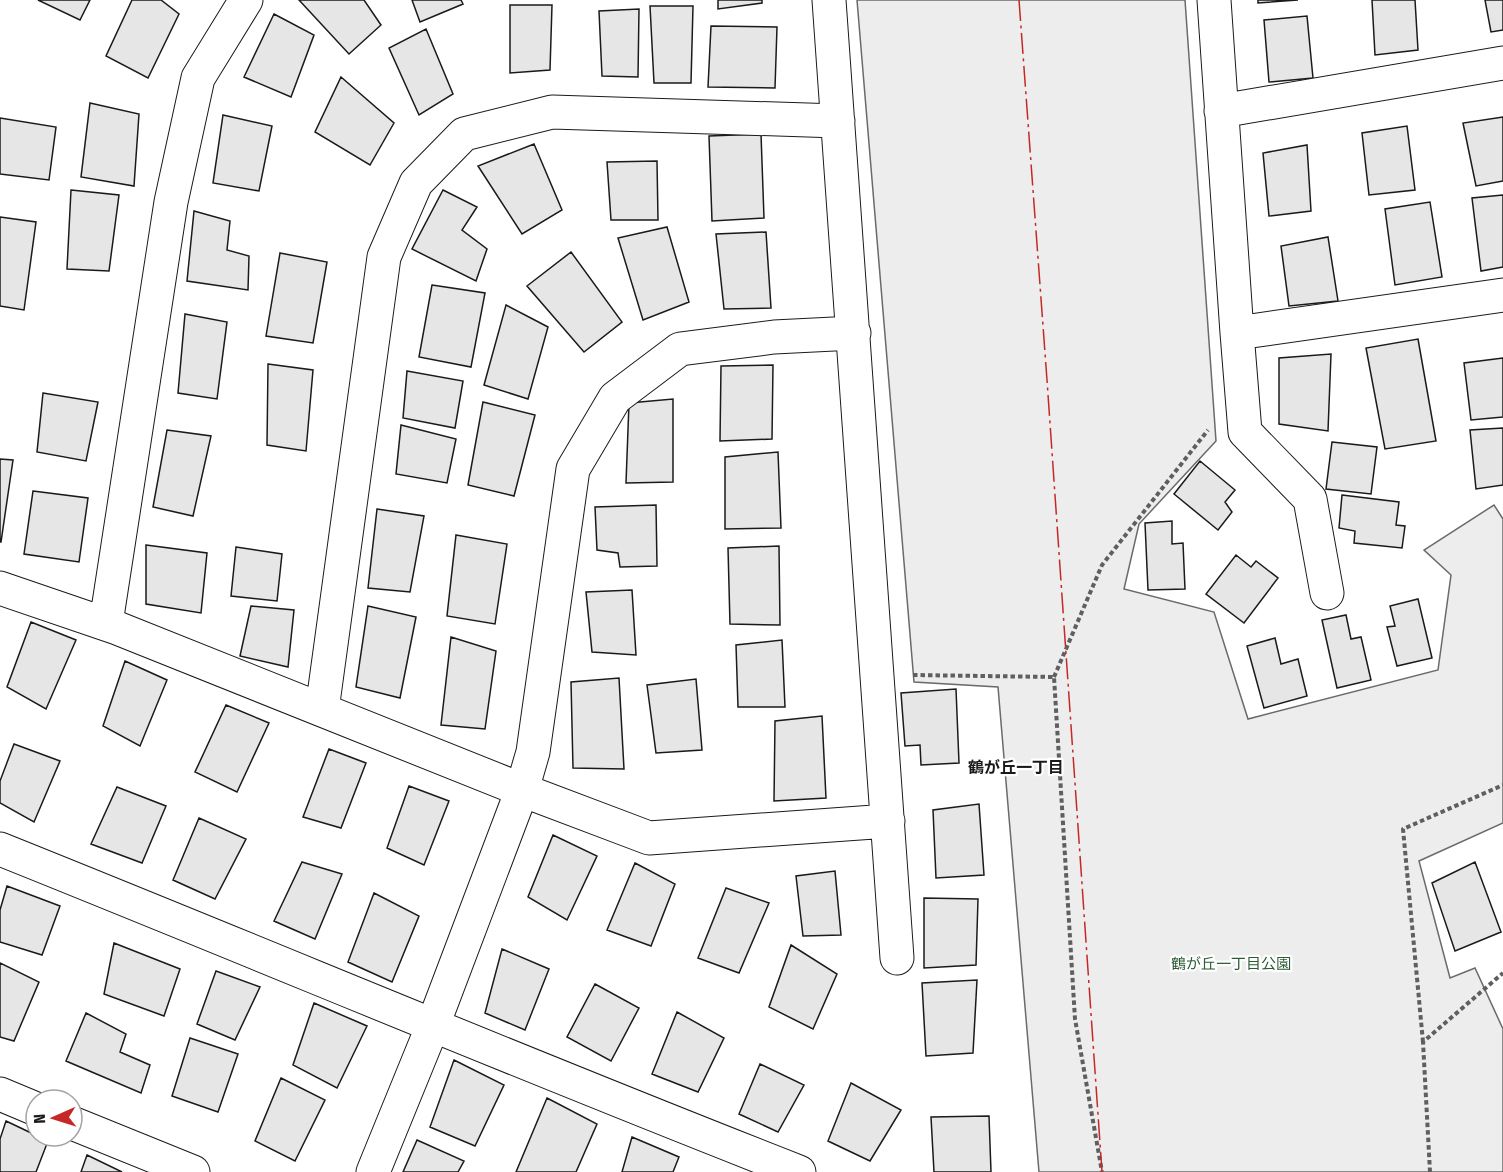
<svg xmlns="http://www.w3.org/2000/svg" width="1503" height="1172" viewBox="0 0 1503 1172" font-family="'Fira Sans Condensed','Noto Sans JP',sans-serif">
<style>
.built{fill:#ededed;stroke:#6a6a6a;stroke-width:1.5}
.building{fill:#e6e6e6;stroke:#1a1a1a;stroke-width:1.5}
.lines{fill:none;stroke-linecap:round;stroke-linejoin:round}
.minor-casing{stroke:#1a1a1a;stroke-width:35}
.path{stroke:#5f5f5f;stroke-width:4;stroke-dasharray:4.5 3;stroke-linecap:butt}
.minor{stroke:#fff;stroke-width:33}
.power{stroke:#c62828;stroke-width:1.5;stroke-dasharray:21 4.5 3 4.5;stroke-linecap:butt}
.labels{text-anchor:middle;stroke-width:4.5;stroke-linejoin:round;paint-order:stroke}
.park-label{font-size:15px;fill:#2b5a34;stroke:#fff}
.neighbourhood-label{font-size:16px;font-weight:bold;fill:#1a1a1a;stroke:#fff}
</style>
<rect width="100%" height="100%" fill="#fff"/>
<!-- built -->
<path class="built" d="M 857,0 L 1185,0 L 1216,441 L 1139,524 L 1124,589 L 1214,612 L 1248,719 L 1438,670 L 1451,575 L 1424,550 L 1494,505 L 1503,519 L 1503,823 L 1419,861 L 1450,978 L 1475,968 L 1503,1029 L 1503,1172 L 1039,1172 L 998,687 L 914,682 Z"/>
<!-- building -->
<path class="building" d="M 38,0 L 90,0 L 80,20 Z
M 132,0 L 161,0 L 179,14 L 148,78 L 106,56 Z
M 299,0 L 364,0 L 381,25 L 349,54 Z
M 412,0 L 461,0 L 463,4 L 420,22 Z
M 718,0 L 762,0 L 762,3 L 718,9 Z
M 1258,0 L 1298,0 L 1258,3 Z
M 1372,0 L 1415,0 L 1418,50 L 1375,55 Z
M 1485,0 L 1503,0 L 1503,30 L 1491,32 Z
M 510,5 L 552,5 L 550,70 L 510,73 Z
M 650,6 L 693,6 L 691,83 L 654,83 Z
M 639,9 L 638,77 L 602,76 L 599,11 Z
M 274,14 L 314,35 L 291,97 L 244,77 Z
M 1307,16 L 1313,78 L 1269,82 L 1264,20 Z
M 711,26 L 777,27 L 775,88 L 708,87 Z
M 426,29 L 453,94 L 419,115 L 389,48 Z
M 341,77 L 394,123 L 370,165 L 315,132 Z
M 90,103 L 139,114 L 134,186 L 81,177 Z
M 223,115 L 272,126 L 259,191 L 213,183 Z
M 1503,117 L 1503,181 L 1476,186 L 1463,123 Z
M 0,118 L 56,127 L 49,180 L 0,174 Z
M 1407,126 L 1415,190 L 1369,195 L 1362,133 Z
M 761,134 L 764,218 L 712,221 L 709,136 Z
M 534,144 L 562,210 L 522,234 L 478,166 Z
M 1307,145 L 1311,211 L 1269,216 L 1263,153 Z
M 657,161 L 658,220 L 611,220 L 607,162 Z
M 71,190 L 119,195 L 109,271 L 67,269 Z
M 443,190 L 477,207 L 462,230 L 487,249 L 476,281 L 412,249 Z
M 1503,195 L 1503,267 L 1481,271 L 1472,198 Z
M 1430,202 L 1442,277 L 1395,285 L 1385,209 Z
M 194,211 L 230,221 L 227,250 L 249,256 L 248,290 L 187,281 Z
M 0,217 L 36,222 L 24,310 L 0,306 Z
M 667,227 L 689,302 L 643,320 L 618,238 Z
M 766,232 L 771,308 L 724,309 L 716,234 Z
M 1328,237 L 1338,301 L 1289,306 L 1281,246 Z
M 571,252 L 622,322 L 584,352 L 527,286 Z
M 280,253 L 327,262 L 313,343 L 266,336 Z
M 432,285 L 485,293 L 471,367 L 419,357 Z
M 506,305 L 548,327 L 528,399 L 484,385 Z
M 185,314 L 227,322 L 217,399 L 178,393 Z
M 1418,339 L 1436,441 L 1385,449 L 1366,348 Z
M 1331,354 L 1328,431 L 1279,424 L 1279,358 Z
M 1503,358 L 1503,417 L 1471,420 L 1464,363 Z
M 268,364 L 313,370 L 306,451 L 267,445 Z
M 773,365 L 772,439 L 720,441 L 721,366 Z
M 407,371 L 463,381 L 455,428 L 403,418 Z
M 43,393 L 98,402 L 86,461 L 37,452 Z
M 673,399 L 673,482 L 626,483 L 629,403 Z
M 483,402 L 535,415 L 514,496 L 468,485 Z
M 401,425 L 456,439 L 447,483 L 396,474 Z
M 1503,428 L 1503,485 L 1476,489 L 1470,430 Z
M 167,430 L 211,436 L 193,516 L 153,507 Z
M 1332,442 L 1377,447 L 1371,494 L 1326,489 Z
M 778,452 L 781,528 L 725,529 L 725,457 Z
M 0,459 L 13,460 L 1,542 L 0,542 Z
M 1200,461 L 1235,490 L 1225,502 L 1232,512 L 1218,530 L 1174,494 Z
M 33,491 L 88,498 L 79,562 L 24,554 Z
M 1342,495 L 1399,502 L 1396,525 L 1405,526 L 1402,548 L 1354,543 L 1355,531 L 1339,528 Z
M 656,505 L 657,566 L 620,567 L 618,553 L 597,550 L 595,507 Z
M 377,509 L 424,516 L 410,592 L 368,588 Z
M 1172,521 L 1172,544 L 1183,543 L 1185,589 L 1148,590 L 1145,523 Z
M 456,535 L 507,544 L 495,624 L 447,616 Z
M 146,545 L 207,553 L 201,613 L 146,604 Z
M 779,546 L 780,625 L 730,624 L 728,548 Z
M 236,547 L 282,554 L 277,601 L 231,596 Z
M 1236,555 L 1251,567 L 1256,561 L 1278,578 L 1244,623 L 1206,594 Z
M 632,590 L 636,655 L 592,652 L 586,592 Z
M 1418,599 L 1432,658 L 1397,666 L 1387,627 L 1395,626 L 1390,606 Z
M 251,606 L 294,610 L 288,667 L 240,656 Z
M 368,606 L 416,617 L 400,698 L 356,687 Z
M 1346,615 L 1351,639 L 1361,637 L 1371,680 L 1337,688 L 1322,620 Z
M 31,622 L 76,640 L 46,709 L 7,687 Z
M 451,637 L 496,651 L 485,729 L 441,725 Z
M 1275,638 L 1281,664 L 1298,659 L 1307,696 L 1264,708 L 1247,646 Z
M 782,640 L 785,707 L 738,707 L 736,645 Z
M 125,661 L 167,680 L 140,746 L 103,726 Z
M 619,678 L 624,769 L 573,768 L 571,682 Z
M 696,679 L 702,750 L 656,753 L 647,685 Z
M 956,689 L 959,763 L 921,765 L 920,745 L 905,746 L 901,693 Z
M 226,705 L 269,723 L 237,792 L 195,772 Z
M 822,716 L 826,798 L 774,801 L 775,721 Z
M 14,744 L 60,761 L 34,822 L 0,803 L 0,781 Z
M 329,749 L 366,763 L 341,828 L 303,817 Z
M 409,786 L 449,801 L 424,865 L 387,848 Z
M 117,787 L 166,806 L 142,863 L 91,844 Z
M 979,804 L 984,875 L 936,878 L 933,810 Z
M 199,818 L 246,839 L 215,899 L 173,880 Z
M 553,835 L 597,856 L 567,920 L 528,897 Z
M 302,862 L 342,874 L 315,939 L 274,921 Z
M 1475,862 L 1501,932 L 1455,951 L 1432,883 Z
M 635,863 L 675,884 L 651,946 L 607,930 Z
M 835,871 L 841,935 L 803,936 L 796,876 Z
M 7,886 L 60,906 L 42,955 L 0,942 L 0,910 Z
M 726,888 L 769,903 L 739,973 L 698,958 Z
M 374,893 L 419,916 L 392,982 L 348,962 Z
M 924,898 L 978,899 L 976,965 L 924,968 Z
M 114,943 L 180,969 L 164,1016 L 104,994 Z
M 791,945 L 837,974 L 813,1029 L 769,1007 Z
M 502,949 L 549,969 L 525,1030 L 485,1013 Z
M 0,963 L 39,982 L 14,1041 L 0,1037 Z
M 216,971 L 260,987 L 235,1040 L 197,1024 Z
M 977,980 L 973,1053 L 926,1056 L 922,983 Z
M 595,984 L 639,1008 L 611,1061 L 567,1037 Z
M 314,1003 L 367,1026 L 337,1088 L 293,1065 Z
M 677,1012 L 724,1038 L 698,1092 L 652,1074 Z
M 86,1013 L 126,1034 L 120,1052 L 150,1065 L 141,1093 L 66,1061 Z
M 190,1038 L 238,1054 L 218,1112 L 172,1096 Z
M 454,1060 L 504,1085 L 475,1146 L 430,1127 Z
M 760,1064 L 804,1085 L 778,1132 L 739,1114 Z
M 281,1078 L 325,1100 L 295,1161 L 255,1141 Z
M 851,1083 L 901,1110 L 870,1161 L 828,1141 Z
M 547,1098 L 597,1124 L 576,1172 L 516,1172 Z
M 989,1116 L 991,1172 L 934,1172 L 931,1117 Z
M 6,1121 L 48,1141 L 36,1172 L 0,1172 L 0,1139 Z
M 632,1137 L 679,1157 L 673,1172 L 622,1172 Z
M 417,1140 L 464,1161 L 458,1172 L 403,1172 Z
M 87,1155 L 122,1172 L 81,1172 Z"/>
<g class="lines">
<!-- minor casing -->
<g class="minor-casing">
<path id="minor" d="M 829,0 L 897,958
M 1214,0 L 1237,333 L 1503,295
M 1221,111 L 1503,63
M 1237,333 L 1245,432 L 1310,499 L 1327,593
M 0,588 L 117,628 L 522,790 L 649,838 L 888,821
M 106,623 L 171,202 L 198,78 L 246,0
M 322,710 L 384,257 L 416,183 L 464,134 L 552,112 L 838,121
M 0,849 C 267,956 532,1068 799,1172
M 0,1094 L 36,1109
M 72,1123 L 193,1172
M 373,1172 L 433,1025 L 522,790 L 533,752 L 573,469 L 615,398 L 680,349 L 774,337 L 854,333"/>
</g>
<!-- path -->
<path class="path" d="M 913,675 L 1054,677 L 1075,1019 L 1102,1172
M 1054,677 L 1102,565 L 1208,430
M 1423,1042 L 1403,829 L 1503,785
M 1430,1172 L 1423,1042 L 1503,973"/>
<!-- minor -->
<use href="#minor" class="minor"/>
<!-- power -->
<path class="power" d="M 1019,0 L 1047,380 L 1102,1172"/>
</g>
<g class="labels">
<!-- park labels -->
<g class="park-label">
<text x="1231" y="969">鶴が丘一丁目公園</text>
</g>
<!-- neighbourhood labels -->
<g class="neighbourhood-label">
<text x="1016" y="773">鶴が丘一丁目</text>
</g>
</g>
<!-- north arrow -->
<g transform="translate(54 1118) rotate(267)"><circle r="28" fill="#ffffff" stroke="#a3a3a3" stroke-width="1.5"/>
<path d="M0-4.5L10 22L0 15L-10 22Z" fill="#c62828"/>
<text y="-9" font-size="16" font-weight="bold" text-anchor="middle" fill="#1a1a1a">N</text>
</g>
</svg>
